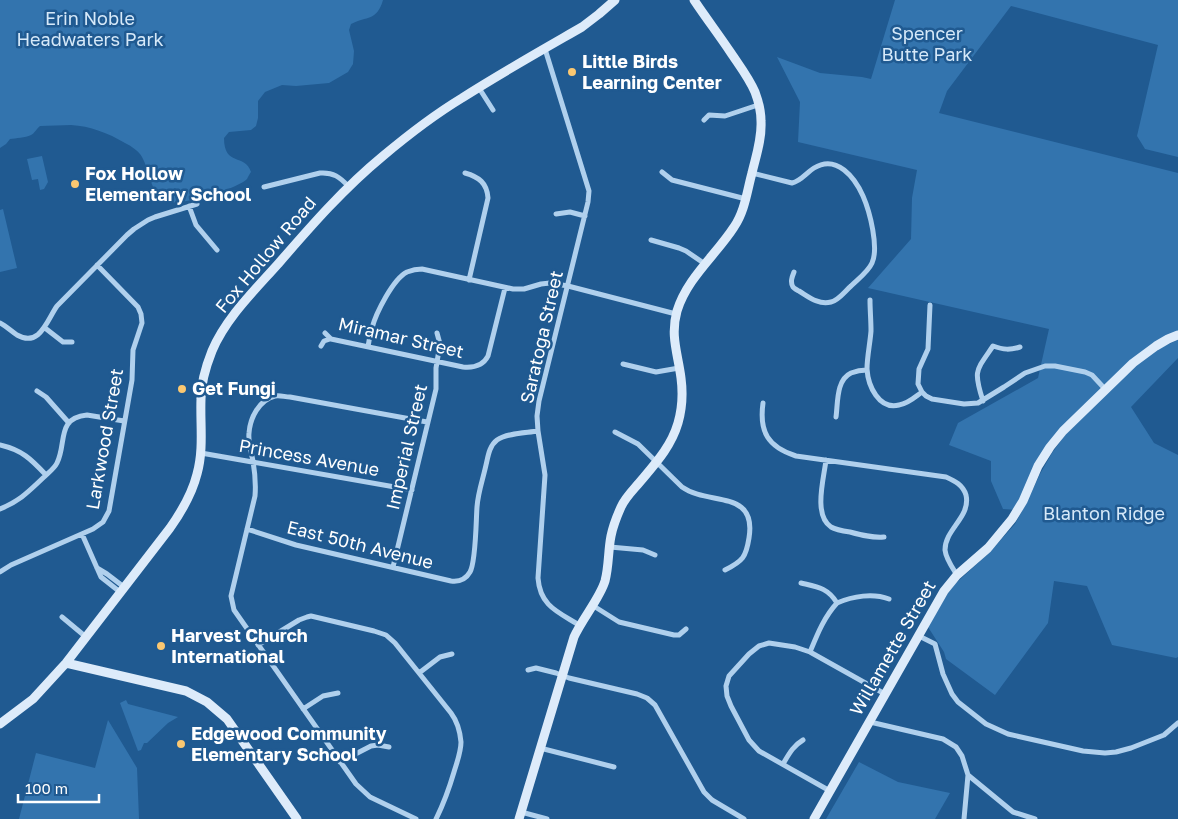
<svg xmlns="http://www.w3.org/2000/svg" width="1178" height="819" viewBox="0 0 1178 819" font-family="'Golos Text',sans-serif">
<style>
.green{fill:#3374ae}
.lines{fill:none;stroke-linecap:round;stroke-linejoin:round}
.street{stroke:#b0d0ed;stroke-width:5}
.secondary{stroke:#ddebfa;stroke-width:9}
.poi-dot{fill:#fbc871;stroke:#205a91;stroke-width:2}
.labels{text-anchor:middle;stroke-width:5;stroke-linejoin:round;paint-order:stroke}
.park-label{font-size:18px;fill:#d6e9f9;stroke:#205a91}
.poi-label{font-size:18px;font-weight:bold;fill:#fff;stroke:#205a91;text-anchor:start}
.street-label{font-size:18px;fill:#fff;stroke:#205a91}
</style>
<rect width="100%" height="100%" fill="#205a91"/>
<!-- green -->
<path class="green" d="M 0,0 L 383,0 C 377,21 367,16 351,24 L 349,30 L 354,51 L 353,64 L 348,72 L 329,83 L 296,86 L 282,85 L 265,92 L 258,101 L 258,118 L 256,126 L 251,130 L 229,132 L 224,138 C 224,167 245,153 251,172 C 250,173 248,177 247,179 C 237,189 177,208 164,201 C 151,194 149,169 142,157 C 139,151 131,146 125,143 C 108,133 90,126 71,125 C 61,125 50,126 40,126 C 36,129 35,133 31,135 C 25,138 16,138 10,139 L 6,144 L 0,148 Z
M 895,0 L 1178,0 L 1178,157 L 1145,149 L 1137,136 L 1158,45 L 1011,6 L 947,91 L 939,113 L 1178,173 L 1178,336 L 1163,342 L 1063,431 L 1018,510 L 1003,509 L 991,481 L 991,461 L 949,445 L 958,423 L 1038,378 L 1049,329 L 868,288 L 911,239 L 912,198 L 917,170 L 798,142 L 800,102 L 777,57 L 820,73 L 862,77 L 871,79 Z
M 42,156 L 48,182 L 44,189 L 40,190 L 38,179 L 32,180 L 27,159 Z
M 3,209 L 17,268 L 0,272 L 0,210 Z
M 1178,340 L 1178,358 L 1131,407 L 1154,443 L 1178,455 L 1178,657 L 1176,658 L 1112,645 L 1087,586 L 1054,581 L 1048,623 L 995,695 L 946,659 L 944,652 L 928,627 L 948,593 L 955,584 L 990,552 L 1015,524 L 1027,502 L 1040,474 L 1052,453 L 1065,435 L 1135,366 L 1155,350 Z
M 126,700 L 128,704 L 178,717 L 168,723 L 147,743 L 144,743 L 141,750 L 138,751 L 120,703 Z
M 108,720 L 137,768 L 139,819 L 19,819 L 36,753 L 95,768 Z
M 859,762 L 898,782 L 950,793 L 935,819 L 826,819 Z"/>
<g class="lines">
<!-- street -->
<path class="street" d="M 545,49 L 585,178 L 589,191 L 588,202 L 539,401 L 537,416 L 538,431 L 545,475 L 538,578 C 540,606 558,612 579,625
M 479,88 L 493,110
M 704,120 L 709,115 L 725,116 L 758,105
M 662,172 L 672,180 L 746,199
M 465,173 C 479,177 487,183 488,198 L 469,280
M 752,173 L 792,183 C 801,181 806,173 814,168 C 837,154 855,178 863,196 C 870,212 879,248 872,263 C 868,272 858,279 851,286 C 845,291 839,300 831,302 C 818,305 809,297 799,291 C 798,291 794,288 793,287 C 790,282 792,277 794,272
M 264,187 L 320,173 C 333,172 340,177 349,187
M 189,206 L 196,225 L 217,250
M 556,214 L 570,212 L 585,216
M 651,240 L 679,248 L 686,251 L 705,264
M 870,300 C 870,310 871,320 871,331 C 870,344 867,357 867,369 C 868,386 879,410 899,405 C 908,404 915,397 922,392
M 930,305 L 928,349 L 919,369 L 918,384 L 922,392 L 926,396 L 932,399 L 964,404 L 978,403 L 1004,387 L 1025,373 L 1045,366 L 1055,366 L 1085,372 L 1092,375 L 1105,389
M 0,323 C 6,326 11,331 17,335 C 40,348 47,320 57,306 L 127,235 L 134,229 L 148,220 L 155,217 L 197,204
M 45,328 L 63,342 L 72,342
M 325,333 L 331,339 L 463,367 C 474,368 483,366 488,356 L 505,288
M 321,346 L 324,341 L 330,339
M 368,347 C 369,341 370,334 372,328 C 376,313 393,279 407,272 C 412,270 417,269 422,269 L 513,289 L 524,289 L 541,284 L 550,283 L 568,286 L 676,314
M 623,364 L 656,372 L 679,368
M 37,391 L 46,397 L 69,423
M 983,401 C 973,370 976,371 993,346 C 1004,350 1010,350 1020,347
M 763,403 C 759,432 768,447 796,456 L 946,477 C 955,481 963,485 966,495 C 971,517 945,529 945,550 C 946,559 952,567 957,575
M 836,417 C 838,403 836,380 851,373 C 856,371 862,370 867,370
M 615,432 L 638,444 L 682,487 C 709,506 757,489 749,538 C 746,557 743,561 725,570
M 0,445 C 22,450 31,459 46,475
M 201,453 L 412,490
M 826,460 C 824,478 813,515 831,527 C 836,530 843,531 850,532 C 861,535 872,538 884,537
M 0,509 C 21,500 28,492 44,477 C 48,473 54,469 57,463 C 67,443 56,418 87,415 L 124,421
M 247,529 L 296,545 L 451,581 C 459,582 466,579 470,572 C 476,562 476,520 477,507 C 478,492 483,479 486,465 C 488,457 489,446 497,440 C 507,433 525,433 538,431
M 82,534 L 101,577 L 120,592
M 610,547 L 643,550 L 655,555
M 393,567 L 436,389 L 436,368 L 440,344 L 437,333
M 97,568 L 107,574 L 124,587
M 0,572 L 11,565 L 93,529 L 103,522 L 109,511 L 132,380 L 133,350 L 142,323 L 141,314 L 138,307 L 97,265
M 801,583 C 818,587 828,588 837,603 C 853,596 873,593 889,599
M 592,605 L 619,622 L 674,635 L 679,635 L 686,629
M 62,617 L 86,637
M 919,636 L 935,644 L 943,674 L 952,694 L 958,702 L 986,724 L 1008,734 L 1083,751 L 1105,753 L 1116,752 L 1131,748 L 1164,735 L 1178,723
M 258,645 L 299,620 L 307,617 L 311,616 L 374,631 L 386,635 L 395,643 L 451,713 C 457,721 460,731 461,742 C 461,752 457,762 454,772 C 449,789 444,803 436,819
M 810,652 C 817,635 824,617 837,603
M 528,670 L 536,668 L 556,673 L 569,678 L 637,694 L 647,698 L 655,705 L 704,792 L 712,800 L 744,819
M 419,673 L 440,657 L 452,654
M 303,709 L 323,696 L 338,693
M 870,722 L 943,739 L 956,747 L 962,756 L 968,775 L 964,819
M 540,748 L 614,767
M 340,762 L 371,746 L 378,745 L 389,747
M 783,764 C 789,754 793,746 803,740
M 968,775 L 1013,812 L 1035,819
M 830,791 L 759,751 L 749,740 L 731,706 L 727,696 L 726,686 L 729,676 L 749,654 L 759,646 L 769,643 L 795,647 L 810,652 L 885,694
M 521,812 L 547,819
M 416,819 L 370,797 L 356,784 L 234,610 L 231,596 L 255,496 C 256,484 255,473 253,461 C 251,451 248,442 249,433 C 250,418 259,400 275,396 C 280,395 285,397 290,397 L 427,422"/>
<!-- secondary -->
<path class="secondary" d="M 66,663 L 186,691 L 207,702 L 227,719 L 297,819
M 0,724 L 33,699 L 66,663 L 170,528 C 182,511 192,494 197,474 C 204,449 200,424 201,399 C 201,383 206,366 212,351 C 226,318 254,291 278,264 C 311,226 343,189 383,156 C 408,135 434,115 462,98 C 501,73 542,50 582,27 L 599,14 L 615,0
M 519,819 L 574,637 C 582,619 600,598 605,581 C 609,566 608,551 611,536 C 613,526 617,516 621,507 C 625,498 633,490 639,483 C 655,464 671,447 678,423 C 682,409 683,393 681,378 C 678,354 670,336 677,311 C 687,278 716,255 734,227 C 745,211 747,191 752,173 C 756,156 762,139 761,121 C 761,112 758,100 755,92 C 749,78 739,65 731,53 C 719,35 706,18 694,0
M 814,819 L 944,591 L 957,575 L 988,548 L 1012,519 L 1023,501 L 1038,466 L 1050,447 L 1063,431 L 1133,363 L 1156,346 L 1168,339 L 1178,335"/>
</g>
<!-- markers -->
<g class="poi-dot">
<circle cx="572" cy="72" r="5"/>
<circle cx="75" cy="184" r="5"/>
<circle cx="182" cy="389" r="5"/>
<circle cx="161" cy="646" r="5"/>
<circle cx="181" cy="744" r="5"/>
</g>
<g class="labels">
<!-- park labels -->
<g class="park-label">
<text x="90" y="25">Erin Noble<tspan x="90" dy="21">Headwaters Park</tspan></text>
<text x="927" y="40">Spencer<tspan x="927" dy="21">Butte Park</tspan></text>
<text x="1104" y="520">Blanton Ridge</text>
</g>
<!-- poi labels -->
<g class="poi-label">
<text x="582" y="68">Little Birds<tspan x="582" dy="21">Learning Center</tspan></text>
<text x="85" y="180">Fox Hollow<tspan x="85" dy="21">Elementary School</tspan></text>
<text x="192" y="395">Get Fungi</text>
<text x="171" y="642">Harvest Church<tspan x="171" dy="21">International</tspan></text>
<text x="191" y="740">Edgewood Community<tspan x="191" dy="21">Elementary School</tspan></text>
</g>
<!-- street labels -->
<g class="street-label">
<text transform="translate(266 255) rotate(-50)" y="6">Fox Hollow Road</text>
<text transform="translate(542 337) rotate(-77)" y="6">Saratoga Street</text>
<text transform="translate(401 338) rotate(13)" y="6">Miramar Street</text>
<text transform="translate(105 439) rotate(-80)" y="6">Larkwood Street</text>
<text transform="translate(407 447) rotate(-77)" y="6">Imperial Street</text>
<text transform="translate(309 458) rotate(10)" y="6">Princess Avenue</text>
<text transform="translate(360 545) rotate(14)" y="6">East 50th Avenue</text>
<text transform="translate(893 648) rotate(-60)" y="6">Willamette Street</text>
</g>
</g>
<!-- scale -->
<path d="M18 794v8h81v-8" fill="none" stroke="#ffffff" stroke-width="2.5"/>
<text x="25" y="794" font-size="15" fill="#ffffff" stroke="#205a91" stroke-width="4" paint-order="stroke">100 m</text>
</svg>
